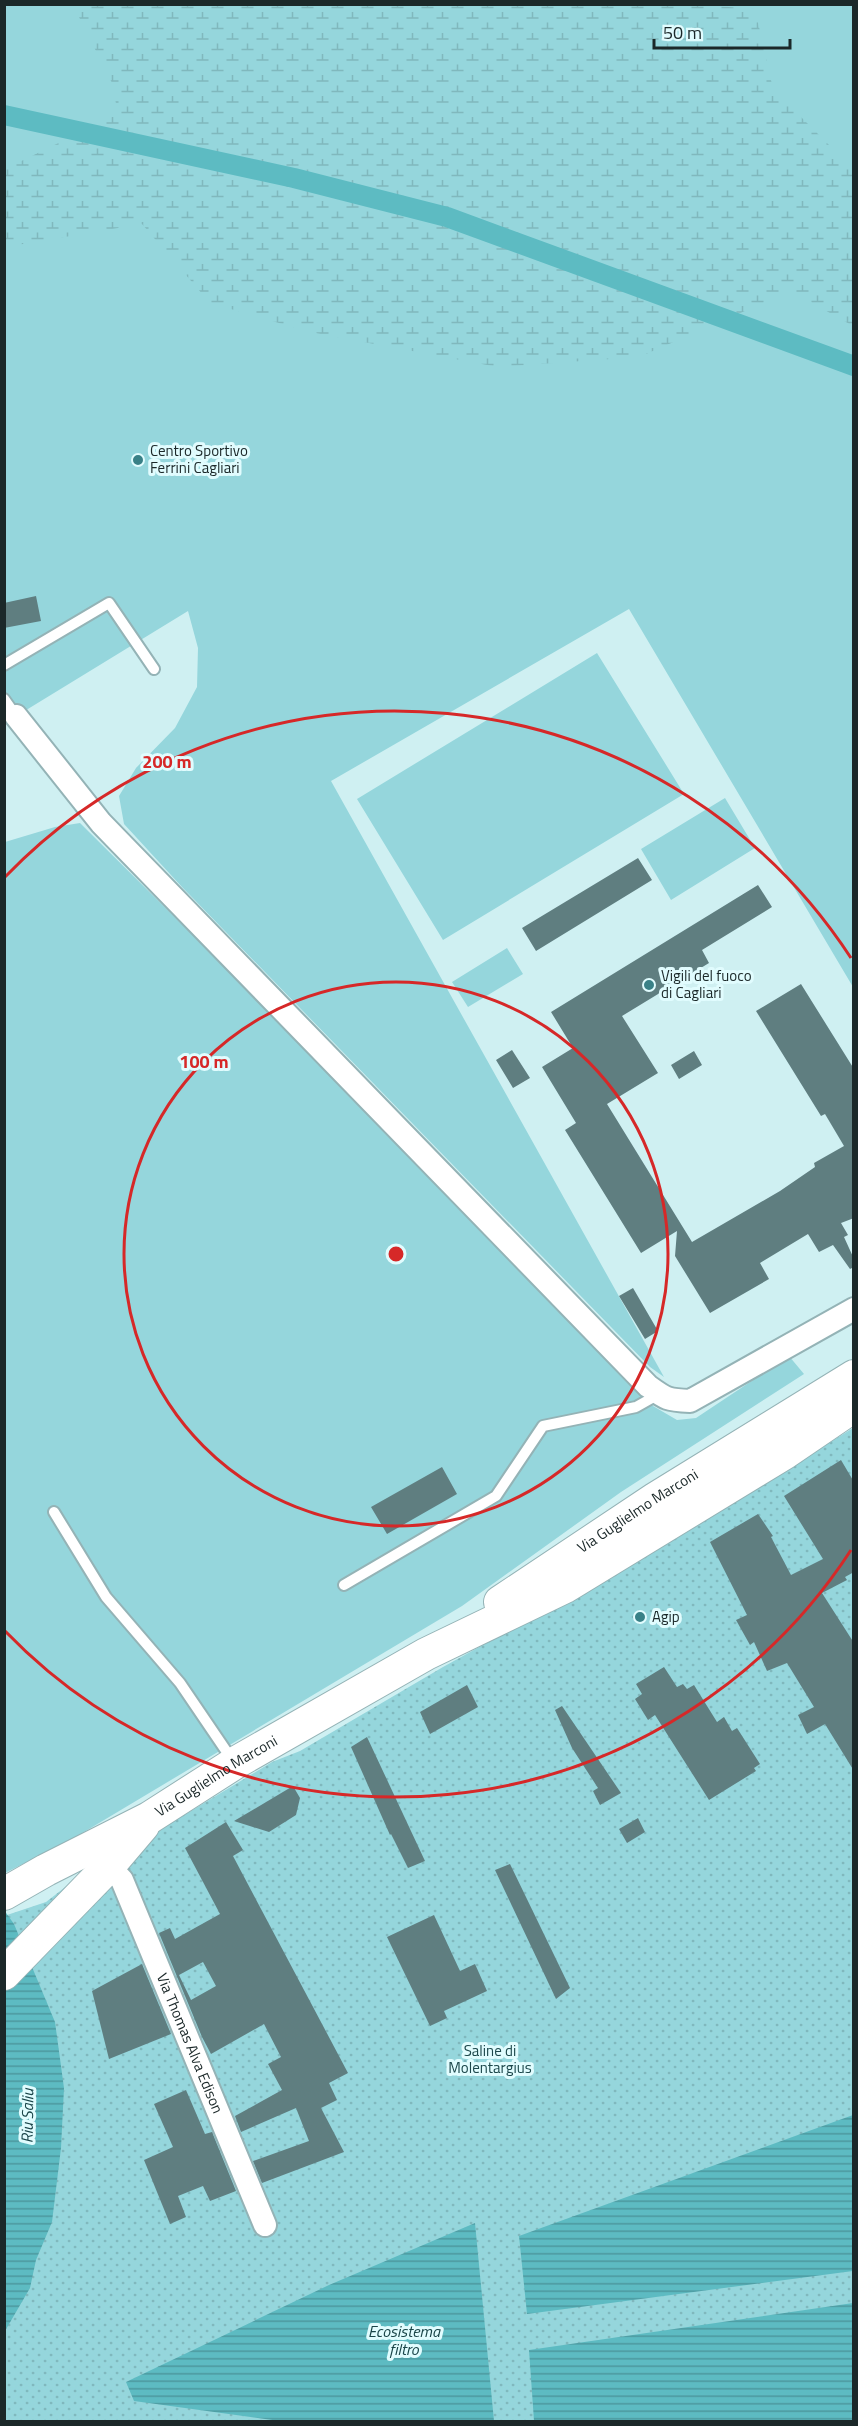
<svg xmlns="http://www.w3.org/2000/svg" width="858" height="2426" viewBox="0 0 858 2426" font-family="'Titillium Web',sans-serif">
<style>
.grass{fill:#95d6dc}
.wetland{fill:url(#wetland-marsh)}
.park{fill:url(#park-dots)}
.water{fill:url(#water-rules)}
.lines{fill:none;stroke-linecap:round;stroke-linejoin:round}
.canal{stroke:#5dbbc2;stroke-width:20}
.building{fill:#5f7e80;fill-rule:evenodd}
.lane-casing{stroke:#94b3b6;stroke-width:14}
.street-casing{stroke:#94b3b6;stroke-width:26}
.secondary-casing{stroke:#94b3b6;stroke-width:34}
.lane{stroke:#fff;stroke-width:10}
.street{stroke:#fff;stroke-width:22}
.secondary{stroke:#fff;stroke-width:32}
.ring{fill:none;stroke:#d62828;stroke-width:3}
.poi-dot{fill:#398187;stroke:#e1fcfe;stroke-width:2}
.labels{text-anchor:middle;stroke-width:6;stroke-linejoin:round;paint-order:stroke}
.poi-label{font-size:15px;fill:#1b2829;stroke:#e1fcfe;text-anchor:start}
.street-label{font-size:15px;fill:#1b2829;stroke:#e1fcfe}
.park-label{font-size:15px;fill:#1c474b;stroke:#e1fcfe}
.water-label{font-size:16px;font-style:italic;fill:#194448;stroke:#e1fcfe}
.centre{fill:#d62828;stroke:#e1fcfe;stroke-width:3}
.ring-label{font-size:18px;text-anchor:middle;font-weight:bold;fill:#d62828;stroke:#e1fcfe;stroke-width:6;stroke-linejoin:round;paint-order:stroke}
</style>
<defs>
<pattern id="wetland-marsh" width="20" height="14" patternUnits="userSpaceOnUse" patternTransform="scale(1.5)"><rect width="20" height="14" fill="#95d6dc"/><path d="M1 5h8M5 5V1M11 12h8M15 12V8" fill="none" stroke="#80b8bd"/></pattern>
<pattern id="park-dots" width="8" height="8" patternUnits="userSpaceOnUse" patternTransform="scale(1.5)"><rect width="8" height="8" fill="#95d6dc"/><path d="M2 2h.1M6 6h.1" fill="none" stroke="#80b8bd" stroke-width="1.8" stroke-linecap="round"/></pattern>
<pattern id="water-rules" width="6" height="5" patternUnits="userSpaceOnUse" patternTransform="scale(1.5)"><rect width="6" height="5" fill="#5dbbc2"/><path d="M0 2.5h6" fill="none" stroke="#4c989e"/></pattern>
</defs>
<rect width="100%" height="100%" fill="#cff0f2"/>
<!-- grass -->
<path class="grass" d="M 5,5 L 853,5 L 853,987 L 629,609 L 331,781 L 664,1377 L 650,1367 L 182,887 L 124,824 L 119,796 L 136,768 L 175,728 L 197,687 L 198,648 L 188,611 L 5,723 Z
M 597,653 L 684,794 L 443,940 L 357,799 Z
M 725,798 L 755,848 L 671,900 L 641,849 Z
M 80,823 L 236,978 L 653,1406 L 677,1420 L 696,1418 L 789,1356 L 804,1374 L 621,1492 L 462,1606 L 74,1838 L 5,1873 L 5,842 L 55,827 Z
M 507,948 L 523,974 L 468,1007 L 452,982 Z"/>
<!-- wetland -->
<path class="wetland" d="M 702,5 L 755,9 L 773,89 L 853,169 L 853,326 L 791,291 L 639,357 L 498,367 L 310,332 L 210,303 L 142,224 L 5,247 L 5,169 L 118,114 L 112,83 L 77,13 L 83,5 Z"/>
<!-- park -->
<path class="park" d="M 853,1428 L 853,2421 L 5,2421 L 4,1916 L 46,1902 L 104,1857 L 133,1846 L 272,1762 L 300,1751 L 443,1667 L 679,1537 Z"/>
<!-- water -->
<path class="water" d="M 4,1910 L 14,1924 L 55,2022 L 64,2088 L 61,2148 L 52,2222 L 36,2260 L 30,2288 L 5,2331 Z
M 853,2115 L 853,2271 L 527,2314 L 519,2236 Z
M 475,2223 L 494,2421 L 287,2422 L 134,2401 L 126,2382 L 329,2285 Z
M 853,2303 L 853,2421 L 534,2421 L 529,2350 Z"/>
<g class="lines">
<!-- canal -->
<path class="canal" d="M 4,115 L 294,178 L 447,217 L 854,366"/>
</g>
<!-- building -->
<path class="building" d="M 36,596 L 41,621 L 4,628 L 4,603 Z
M 638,858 L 652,880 L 536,951 L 522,928 Z
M 758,885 L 772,907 L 702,950 L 709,963 L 622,1016 L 658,1073 L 607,1104 L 692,1242 L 780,1191 L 815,1167 L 814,1163 L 844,1146 L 825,1114 L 821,1116 L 756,1011 L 801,984 L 854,1069 L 854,1218 L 841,1223 L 848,1235 L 844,1237 L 854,1259 L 854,1267 L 850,1269 L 833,1245 L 819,1252 L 808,1234 L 760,1263 L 769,1279 L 710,1313 L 675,1256 L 677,1231 L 641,1253 L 565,1130 L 576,1123 L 542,1067 L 573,1048 L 551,1012 Z
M 512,1050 L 530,1078 L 513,1088 L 496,1060 Z
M 694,1051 L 702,1065 L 679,1079 L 671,1065 Z
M 633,1288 L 658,1331 L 645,1339 L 619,1296 Z
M 841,1460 L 854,1482 L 854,1572 L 845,1577 L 847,1580 L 822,1593 L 854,1643 L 854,1771 L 825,1724 L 807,1734 L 798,1715 L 814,1707 L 787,1663 L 767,1671 L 754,1642 L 750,1645 L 736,1620 L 747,1615 L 710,1542 L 758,1514 L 773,1536 L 771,1537 L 791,1575 L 823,1559 L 784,1496 Z
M 442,1467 L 457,1494 L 387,1534 L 371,1507 Z
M 664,1667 L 677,1687 L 683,1684 L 687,1689 L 694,1685 L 717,1722 L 724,1717 L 732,1731 L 737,1728 L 760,1764 L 754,1768 L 756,1771 L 709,1800 L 655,1715 L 648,1720 L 635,1699 L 642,1694 L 636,1684 Z
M 467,1685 L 478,1707 L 430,1734 L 420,1712 Z
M 562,1706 L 621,1793 L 600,1805 L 593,1791 L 598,1788 L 572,1748 L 555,1710 Z
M 367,1737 L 425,1861 L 408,1868 L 391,1834 L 390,1835 L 351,1747 Z
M 293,1786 L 300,1798 L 296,1815 L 269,1832 L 234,1821 Z
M 638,1818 L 645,1832 L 627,1843 L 619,1829 Z
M 226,1822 L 243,1850 L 233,1856 L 348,2073 L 329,2083 L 337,2100 L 321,2108 L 344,2152 L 262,2183 L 253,2161 L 309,2141 L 296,2108 L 241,2132 L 235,2116 L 282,2090 L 268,2064 L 281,2057 L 264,2024 L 211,2054 L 202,2037 L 159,1933 L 170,1928 L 175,1939 L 220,1914 L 185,1848 ZM 203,1962 L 216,1986 L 191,2000 L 179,1975 Z
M 510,1864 L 570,1988 L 556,1999 L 495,1870 Z
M 434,1915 L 460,1971 L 475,1964 L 487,1991 L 444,2011 L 447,2018 L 430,2026 L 387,1937 Z
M 142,1964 L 171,2034 L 109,2059 L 92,1991 Z
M 186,2090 L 205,2134 L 212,2132 L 236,2191 L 210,2201 L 203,2186 L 178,2196 L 186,2217 L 170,2224 L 144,2160 L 173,2147 L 154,2104 Z"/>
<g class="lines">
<!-- lane casing -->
<g class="lane-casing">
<path id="lane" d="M 4,665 L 109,603 L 154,669
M 4,699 L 16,716
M 54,1512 L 106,1597 L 180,1683 L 233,1761
M 344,1585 L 496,1496 L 543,1426 L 636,1407 L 659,1394"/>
</g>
<!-- street casing -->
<g class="street-casing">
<g id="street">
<path d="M 16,716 L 101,823 L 648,1386 C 666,1399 667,1400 690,1401 L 854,1309"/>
<path id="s1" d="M 109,1866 L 122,1880 L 265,2225"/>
</g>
</g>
<!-- secondary casing -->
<g class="secondary-casing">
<g id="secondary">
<path id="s2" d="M 500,1602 L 656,1498 L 854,1376"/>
<path id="s3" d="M 4,1894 L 46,1870 L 149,1818 L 235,1763 L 426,1654 L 565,1587 L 785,1453 L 854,1406"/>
<path d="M 4,1974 L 109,1866 L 143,1826"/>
</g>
</g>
<!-- lane -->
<use href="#lane" class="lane"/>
<!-- street -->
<use href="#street" class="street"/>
<!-- secondary -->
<use href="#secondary" class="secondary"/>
</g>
<!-- distance rings -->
<g class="ring">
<circle cx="396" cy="1254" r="272"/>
<path d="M851 1550A543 543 0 0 1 5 1631M5 877A543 543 0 0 1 851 958"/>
</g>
<!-- markers -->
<g class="poi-dot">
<circle cx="138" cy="460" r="6"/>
<circle cx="649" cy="985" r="6"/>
<circle cx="640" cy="1617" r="6"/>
</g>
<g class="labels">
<!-- poi labels -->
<g class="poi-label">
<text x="150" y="456">Centro Sportivo<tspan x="150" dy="17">Ferrini Cagliari</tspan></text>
<text x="661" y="981">Vigili del fuoco<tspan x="661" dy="17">di Cagliari</tspan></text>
<text x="652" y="1622">Agip</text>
</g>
<!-- street labels -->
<g class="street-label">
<text dy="5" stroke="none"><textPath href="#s2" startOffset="165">Via Guglielmo Marconi</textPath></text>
<text dy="5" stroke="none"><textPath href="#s3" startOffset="243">Via Guglielmo Marconi</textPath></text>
<text dy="5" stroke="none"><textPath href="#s1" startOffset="196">Via Thomas Alva Edison</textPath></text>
</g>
<!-- park labels -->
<g class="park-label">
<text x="490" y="2056">Saline di<tspan x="490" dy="17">Molentargius</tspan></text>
</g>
<!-- water labels -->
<g class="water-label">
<text transform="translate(27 2116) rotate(-89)" y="6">Riu Saliu</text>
<text x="404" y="2337">Ecosistema<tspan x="404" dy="18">filtro</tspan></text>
</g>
</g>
<circle cx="396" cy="1254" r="9" class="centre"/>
<g class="ring-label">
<text x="167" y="768">200 m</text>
<text x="204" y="1068">100 m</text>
</g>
<!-- border -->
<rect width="858" height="2426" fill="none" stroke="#1b2829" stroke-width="12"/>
<!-- scale -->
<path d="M654 39v9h136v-9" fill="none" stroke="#1b2829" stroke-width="3"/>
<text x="663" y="39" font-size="18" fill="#1b2829" stroke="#e1fcfe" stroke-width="4.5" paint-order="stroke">50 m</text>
</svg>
